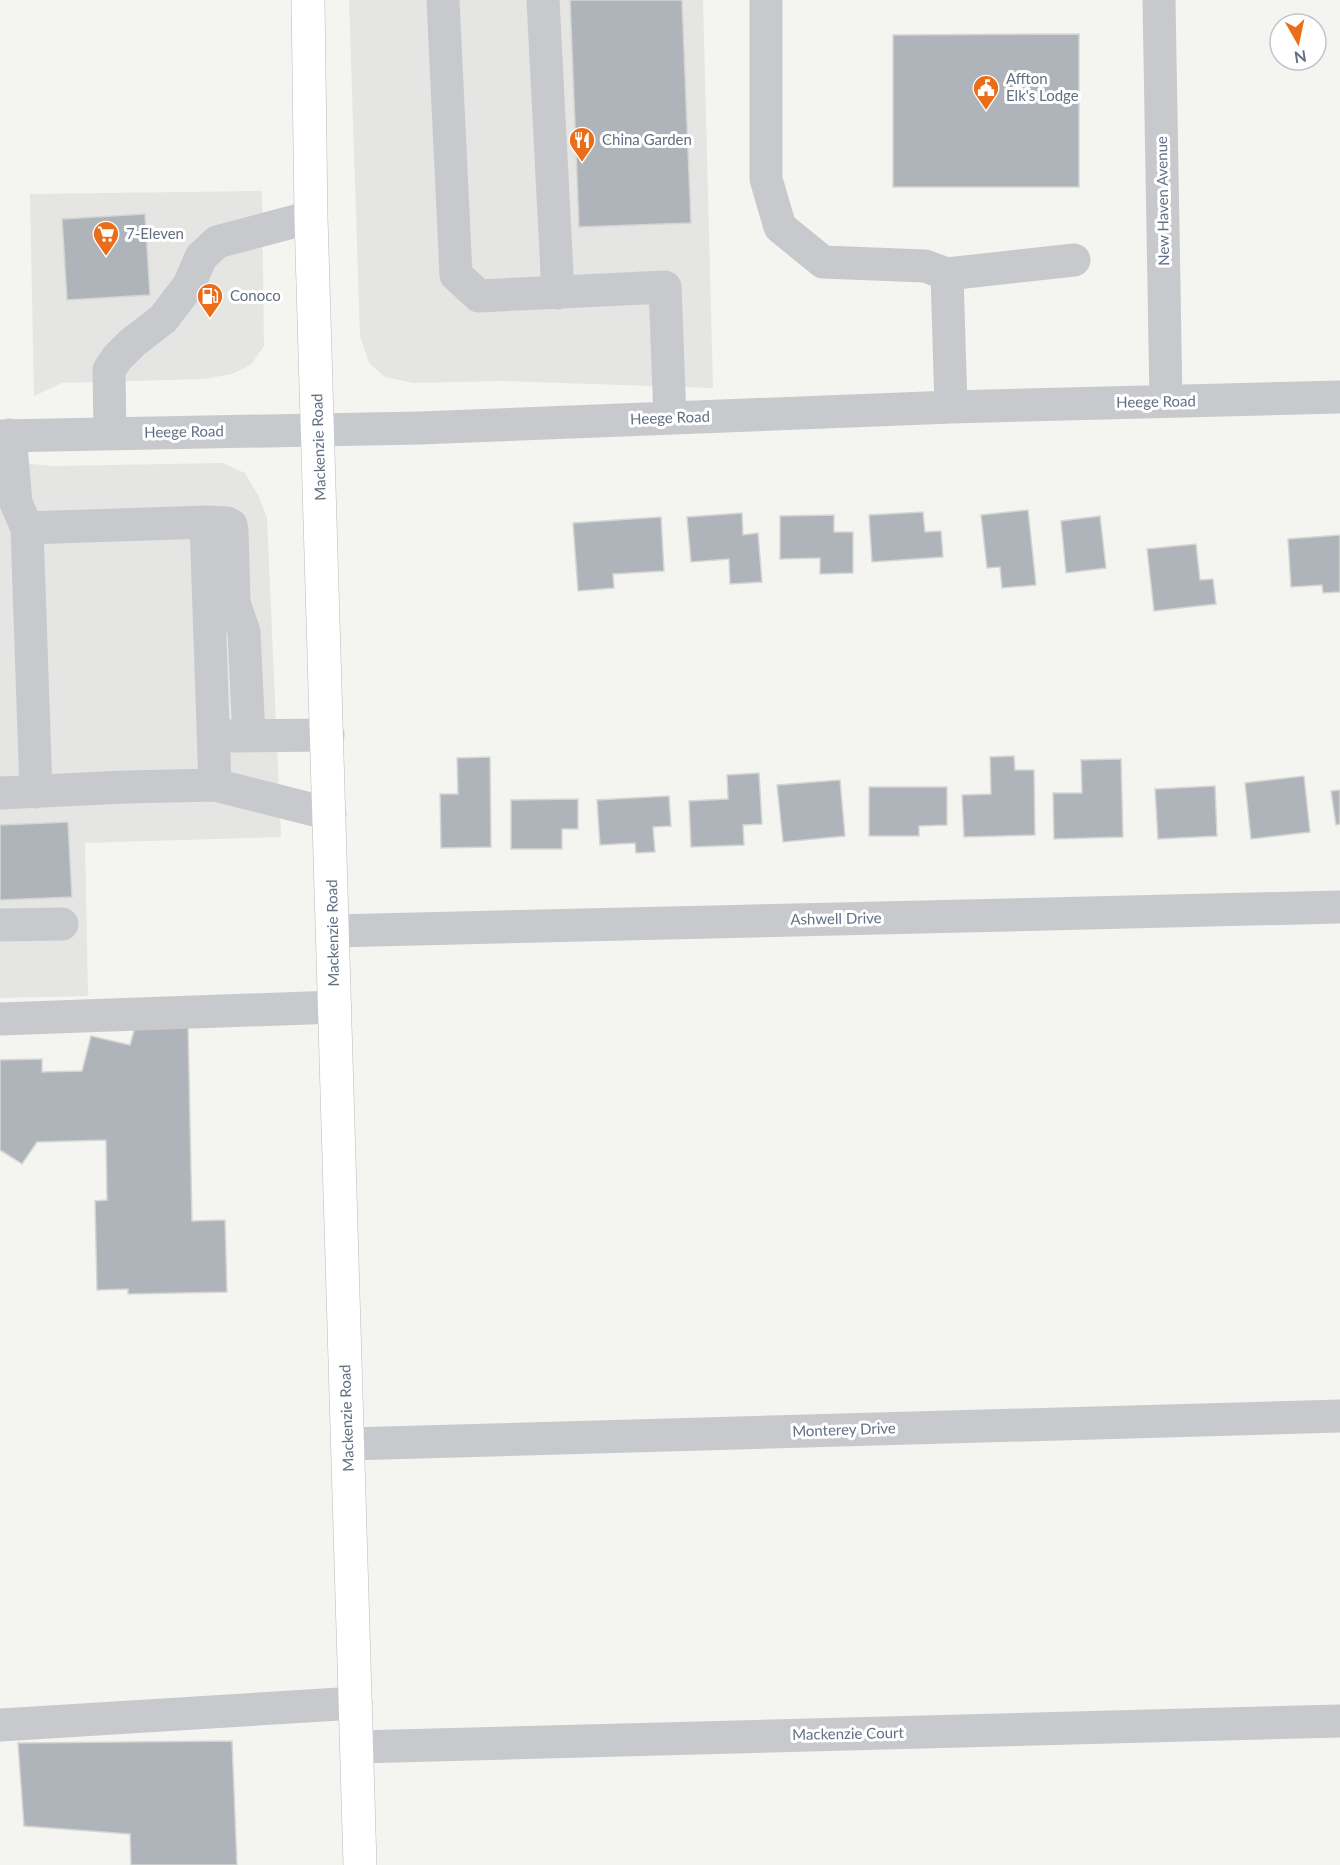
<svg xmlns="http://www.w3.org/2000/svg" width="1340" height="1865" viewBox="0 0 1340 1865" font-family="Lato,sans-serif">
<style>
.built{fill:#e5e5e4}
.building{fill:#afb4bb;stroke:#d5d6d3;stroke-width:1.5}
.lines{fill:none;stroke-linecap:round;stroke-linejoin:round}
.major-casing{stroke:#b7babe;stroke-width:34}
.minor{stroke:#c7c9cd;stroke-width:33}
.major{stroke:#fff;stroke-width:33}
.labels{text-anchor:middle;stroke-width:6;stroke-linejoin:round;paint-order:stroke}
.poi-label{font-size:15px;fill:#626f83;stroke:#fff;text-anchor:start}
.street-label{font-size:15px;fill:#626f83;stroke:#fff}
</style>
<rect width="100%" height="100%" fill="#f4f5f0"/>
<!-- built -->
<path class="built" d="M 349,0 L 703,0 L 713,388 L 501,381 L 414,383 L 385,377 L 369,363 L 360,336 Z
M 262,191 L 264,346 L 251,365 L 232,374 L 204,379 L 62,383 L 34,396 L 30,194 Z
M 0,461 L 54,466 L 222,463 L 245,473 L 259,497 L 267,518 L 281,837 L 85,843 L 88,996 L 0,998 Z"/>
<!-- building -->
<path class="building" d="M 570,0 L 682,0 L 691,223 L 579,227 Z
M 1079,34 L 1079,187 L 893,187 L 893,35 Z
M 145,214 L 150,295 L 67,300 L 62,219 Z
M 1028,510 L 1036,585 L 1002,588 L 1000,567 L 987,568 L 981,515 Z
M 923,512 L 925,532 L 941,531 L 943,557 L 872,562 L 869,515 Z
M 742,513 L 743,535 L 758,533 L 762,582 L 730,584 L 729,559 L 691,562 L 687,517 Z
M 834,515 L 834,532 L 853,532 L 853,573 L 820,574 L 820,558 L 780,559 L 780,516 Z
M 1100,516 L 1106,568 L 1066,573 L 1061,521 Z
M 661,517 L 664,571 L 613,574 L 614,588 L 578,591 L 573,523 Z
M 1340,535 L 1340,592 L 1323,593 L 1322,585 L 1291,587 L 1288,539 Z
M 1196,544 L 1200,580 L 1213,579 L 1216,604 L 1154,611 L 1147,549 Z
M 1014,756 L 1015,770 L 1034,770 L 1035,835 L 964,837 L 962,795 L 991,794 L 990,757 Z
M 490,757 L 491,847 L 441,848 L 440,794 L 458,794 L 457,758 Z
M 1121,759 L 1123,837 L 1054,839 L 1053,793 L 1082,793 L 1081,760 Z
M 759,773 L 762,824 L 743,825 L 744,845 L 691,847 L 689,801 L 728,799 L 727,775 Z
M 1304,776 L 1310,832 L 1251,839 L 1245,783 Z
M 840,780 L 845,836 L 783,842 L 777,785 Z
M 1215,786 L 1217,836 L 1158,839 L 1155,789 Z
M 869,787 L 947,787 L 947,825 L 919,826 L 919,836 L 869,836 Z
M 1340,790 L 1340,824 L 1336,825 L 1331,791 Z
M 669,796 L 671,826 L 653,827 L 655,852 L 636,853 L 635,843 L 600,845 L 597,800 Z
M 578,799 L 578,829 L 562,829 L 562,849 L 511,849 L 511,800 Z
M 68,822 L 72,897 L 0,900 L 0,825 Z
M 188,1025 L 192,1221 L 225,1220 L 227,1292 L 128,1294 L 128,1289 L 97,1290 L 95,1201 L 107,1200 L 106,1140 L 37,1142 L 22,1164 L 0,1150 L 0,1060 L 42,1059 L 42,1072 L 82,1071 L 91,1036 L 130,1045 L 135,1027 Z
M 232,1741 L 237,1865 L 131,1865 L 130,1834 L 24,1826 L 18,1743 Z"/>
<g class="lines">
<!-- major casing -->
<g class="major-casing">
<path id="major" d="M 308,0 L 311,217 L 360,1865"/>
</g>
<!-- minor -->
<path class="minor" d="M 443,0 L 456,275 L 479,296 L 665,287 L 670,418
M 543,0 L 558,293
M 766,0 L 766,179 L 780,227 L 823,262 L 925,266 L 947,274 L 951,407
M 1159,0 L 1166,401
M 947,274 L 1074,260
M 110,433 L 109,370 L 117,358 L 133,342 L 163,319 L 189,285 L 201,257 L 217,242 L 311,217
M 10,435 L 16,503 L 27,528 L 36,792
M 0,436 L 419,428 L 951,407 L 1340,397
M 206,522 L 227,523 L 231,525 L 232,531 L 234,603 L 244,632 L 249,736
M 27,528 L 206,522 L 215,785
M 228,736 L 328,735
M 0,793 L 125,787 L 215,785 L 330,814
M 0,925 L 62,924
M 332,931 L 1340,907
M 0,1019 L 335,1007
M 348,1444 L 1340,1416
M 0,1725 L 356,1703
M 357,1747 L 1340,1721"/>
<!-- major -->
<use href="#major" class="major"/>
</g>
<!-- icons -->
<defs>
<g id="civic-pin" transform="scale(1.35)"><path d="M0 17L-7.5 6A9.5 9.5 0 1 1 7.5 6Z" fill="#ec6d19" stroke="#fff"/><path d="M-.6-6.5H3V-4.5H.6V-3L4-1V1h2V6H-6V1h2V-1L-.6-3ZM-1.2 2.5V6h2.4V2.5Z" fill="#fff"/></g>
<g id="restaurant-pin" transform="scale(1.35)"><path d="M0 17L-7.5 6A9.5 9.5 0 1 1 7.5 6Z" fill="#ec6d19" stroke="#fff"/><path d="M-5-6h1v4h1v-4h1v4h1v-4h1v5L-1.5 .5V6h-2V.5L-5-1ZM5-6V6H3V1.5H1.5Q1.5-4 5-6Z" fill="#fff"/></g>
<g id="supermarket-pin" transform="scale(1.35)"><path d="M0 17L-7.5 6A9.5 9.5 0 1 1 7.5 6Z" fill="#ec6d19" stroke="#fff"/><path d="M-6-5.5h2.5l.6 2H6L4.5 2H-2.5L-4.4-4H-6ZM-1.5 3.2a1.3 1.3 0 1 0 .1 0ZM3 3.2a1.3 1.3 0 1 0 .1 0Z" fill="#fff"/></g>
<g id="fuel-pin" transform="scale(1.35)"><path d="M0 17L-7.5 6A9.5 9.5 0 1 1 7.5 6Z" fill="#ec6d19" stroke="#fff"/><path d="M-5.5-6h7V0h2V4h1.3V-2.5L3-4.5l.8-.8L6-3V5H2.5V1h-1V6h-7ZM-4.2-4.7v3.2H.2V-4.7Z" fill="#fff"/></g>
</defs>
<g fill-rule="evenodd">
<use href="#civic-pin" x="986" y="88"/>
<use href="#restaurant-pin" x="582" y="140"/>
<use href="#supermarket-pin" x="106" y="234"/>
<use href="#fuel-pin" x="210" y="296"/>
</g>
<g class="labels">
<!-- poi labels -->
<g class="poi-label">
<text x="1006" y="84">Affton<tspan x="1006" dy="17">Elk's Lodge</tspan></text>
<text x="602" y="145">China Garden</text>
<text x="126" y="239">7-Eleven</text>
<text x="230" y="301">Conoco</text>
</g>
<!-- street labels -->
<g class="street-label">
<text transform="translate(1163 201) rotate(-91)" y="5">New Haven Avenue</text>
<text transform="translate(1156 402) rotate(-1)" y="5">Heege Road</text>
<text transform="translate(670 418) rotate(-2)" y="5">Heege Road</text>
<text transform="translate(184 432) rotate(-1)" y="5">Heege Road</text>
<text transform="translate(319 447) rotate(-92)" y="5">Mackenzie Road</text>
<text transform="translate(836 919) rotate(-1)" y="5">Ashwell Drive</text>
<text transform="translate(333 933) rotate(-91)" y="5">Mackenzie Road</text>
<text transform="translate(347 1418) rotate(-92)" y="5">Mackenzie Road</text>
<text transform="translate(844 1430) rotate(-2)" y="5">Monterey Drive</text>
<text transform="translate(848 1734) rotate(-1)" y="5">Mackenzie Court</text>
</g>
</g>
<!-- north arrow -->
<g transform="translate(1298 42) rotate(171)"><circle r="28" fill="#ffffff" stroke="#c0c5cd" stroke-width="1.5"/>
<path d="M0-4.5L10 22L0 15L-10 22Z" fill="#ec6d19"/>
<text y="-9" font-size="16" font-weight="bold" text-anchor="middle" fill="#626f83">N</text>
</g>
</svg>
